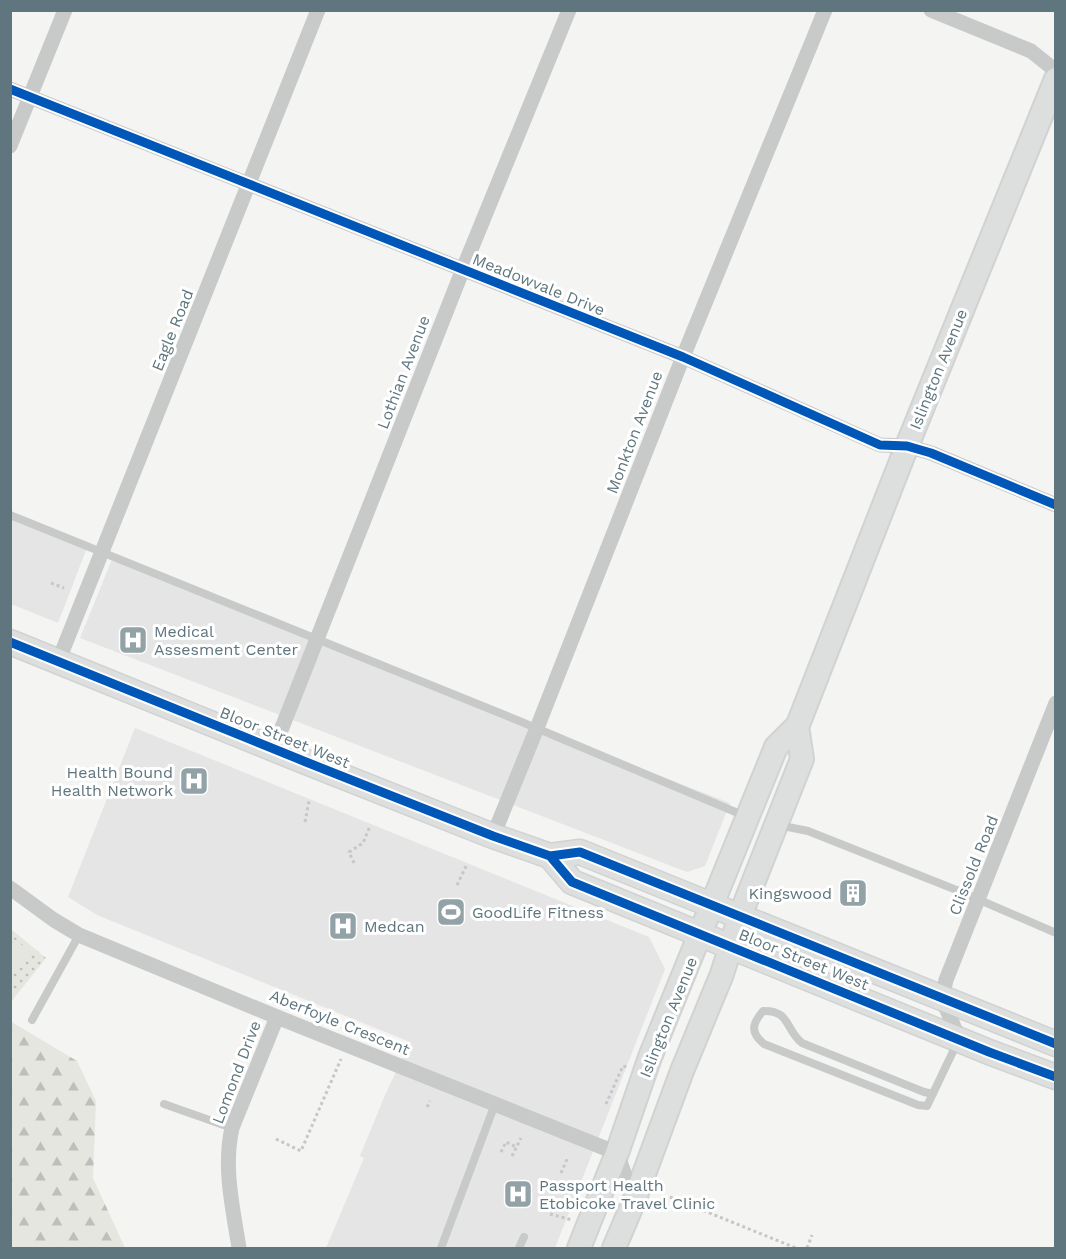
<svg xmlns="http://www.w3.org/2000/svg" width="1066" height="1259" viewBox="0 0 1066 1259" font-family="'Work Sans',sans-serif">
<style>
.built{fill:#e4e5e4}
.grass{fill:url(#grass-dots)}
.forest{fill:url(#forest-firs)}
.pitch{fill:#e4e6df}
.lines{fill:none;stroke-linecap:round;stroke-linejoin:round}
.secondary-casing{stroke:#d1d2d2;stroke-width:26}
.primary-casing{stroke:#d1d2d2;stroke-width:27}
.path{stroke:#c5c7c8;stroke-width:3;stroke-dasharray:3 3;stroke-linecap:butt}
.service{stroke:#c8caca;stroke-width:8}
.minor{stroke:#c8caca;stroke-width:15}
.secondary{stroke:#dddfde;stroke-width:22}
.primary{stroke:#dddfde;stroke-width:24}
.cycleway-casing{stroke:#fff;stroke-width:13}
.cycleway{stroke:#0057b8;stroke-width:9}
.labels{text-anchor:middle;stroke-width:6;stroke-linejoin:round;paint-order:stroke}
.street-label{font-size:16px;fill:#5f767e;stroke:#fff}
.poi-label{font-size:16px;fill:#5f767e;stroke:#fff;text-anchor:start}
</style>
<defs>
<pattern id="grass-dots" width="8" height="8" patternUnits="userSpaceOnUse" patternTransform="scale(1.5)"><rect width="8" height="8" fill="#e4e6df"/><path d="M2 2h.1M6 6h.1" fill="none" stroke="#bcbfba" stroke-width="1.8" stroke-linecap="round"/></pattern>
<pattern id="forest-firs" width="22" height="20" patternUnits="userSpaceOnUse" patternTransform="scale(1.5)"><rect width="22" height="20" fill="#e4e6df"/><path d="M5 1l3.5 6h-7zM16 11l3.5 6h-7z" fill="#bcbfba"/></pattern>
</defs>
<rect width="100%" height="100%" fill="#f4f4f2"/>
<!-- built -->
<path class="built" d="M 10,516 L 88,545 L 58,623 L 11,604 Z
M 113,557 L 517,720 L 730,803 L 705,866 L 687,872 L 80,638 Z
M 135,728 L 649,937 L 665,969 L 555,1248 L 326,1248 L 364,1158 L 360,1156 L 385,1095 L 410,1042 L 97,915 L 68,897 Z"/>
<!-- grass -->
<path class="grass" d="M 11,929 L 46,958 L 11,1002 Z"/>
<!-- forest -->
<path class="forest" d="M 10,1021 L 77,1061 L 96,1101 L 93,1178 L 125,1248 L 11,1248 Z"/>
<!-- pitch -->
<path class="pitch" d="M 10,936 L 31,952 L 14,973 L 11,971 Z"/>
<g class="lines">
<!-- secondary casing -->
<g class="secondary-casing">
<path id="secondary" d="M 579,1248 L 617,1153 L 650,1057 L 776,747 L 797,726 L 799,722 L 907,446 L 1056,79
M 614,1248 L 634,1201 L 682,1071 L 722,974 L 740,916 L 802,759 L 797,726"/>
</g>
<!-- primary casing -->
<g class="primary-casing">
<path id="primary" d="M 10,642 L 306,762 L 493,836 L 550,856 L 580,852 L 1056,1044
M 550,856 L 572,882 L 989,1052 L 1056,1077"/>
</g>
<!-- path -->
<path class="path" d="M 51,583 L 64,588
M 305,822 L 309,801
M 354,863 L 349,852 L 363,843 L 370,826
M 457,885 L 467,864
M 606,1104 L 623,1066 L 627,1067
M 427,1107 L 430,1101
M 276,1139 L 301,1151 L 341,1059
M 501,1152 L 506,1142 L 516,1147
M 512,1156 L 521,1138
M 561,1173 L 568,1157
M 670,1197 L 796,1248
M 550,1214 L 572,1220
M 807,1248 L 812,1235"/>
<!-- service -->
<path class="service" d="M 10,515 L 517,720 L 745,816
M 778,825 L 808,831 L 959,891 L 1056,933
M 32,1020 L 79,935
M 933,1094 L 924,1092 L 802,1043 C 785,1029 790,1010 763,1011 C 752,1024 750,1032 764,1044 L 918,1105 L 927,1106 L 958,1041
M 164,1104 L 232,1128
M 441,1248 L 495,1104
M 519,1248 L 524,1237"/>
<!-- minor -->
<path class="minor" d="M 931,10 L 1031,51 L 1056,71
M 10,89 L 683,357 L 880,445 L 907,446 L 931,453 L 1056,505
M 10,146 L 65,10
M 58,662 L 318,10
M 274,748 L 463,269 L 569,10
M 493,836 L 537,728 L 683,357 L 825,10
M 10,888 L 54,920 L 79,935 L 277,1017 L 617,1153 L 634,1201
M 959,1039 L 942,998 L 946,980 L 1056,703
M 239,1248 C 233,1209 223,1168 232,1128 L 277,1017"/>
<!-- secondary -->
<use href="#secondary" class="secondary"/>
<!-- primary -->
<use href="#primary" class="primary"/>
<!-- cycleway casing -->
<g class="cycleway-casing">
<path id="cycleway" d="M 10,89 L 683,357 L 880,445 L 907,446 L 931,453 L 1056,505
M 10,642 L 306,762 L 493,836 L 550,856 L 580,852 L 1056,1044
M 550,856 L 572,882 L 989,1052 L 1056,1077"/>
</g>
<!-- cycleway -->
<use href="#cycleway" class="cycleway"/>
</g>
<!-- icons -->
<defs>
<g id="hospital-square" transform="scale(1.5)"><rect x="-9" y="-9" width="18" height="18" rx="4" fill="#93a2a7" stroke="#fff"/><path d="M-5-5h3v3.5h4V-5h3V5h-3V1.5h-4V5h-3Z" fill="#fff"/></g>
<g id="building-square" transform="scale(1.5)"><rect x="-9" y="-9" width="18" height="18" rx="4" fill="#93a2a7" stroke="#fff"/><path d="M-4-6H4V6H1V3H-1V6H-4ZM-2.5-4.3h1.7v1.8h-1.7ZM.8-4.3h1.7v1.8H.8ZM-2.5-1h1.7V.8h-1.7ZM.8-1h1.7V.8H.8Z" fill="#fff"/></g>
<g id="stadium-square" transform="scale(1.5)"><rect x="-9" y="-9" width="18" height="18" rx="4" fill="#93a2a7" stroke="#fff"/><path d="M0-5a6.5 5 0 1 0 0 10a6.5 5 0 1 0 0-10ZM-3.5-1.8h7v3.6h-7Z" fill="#fff"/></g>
</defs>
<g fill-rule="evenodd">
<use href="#hospital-square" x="133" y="640"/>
<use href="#hospital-square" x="194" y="781"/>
<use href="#building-square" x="853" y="893"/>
<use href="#stadium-square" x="451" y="912"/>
<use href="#hospital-square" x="343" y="926"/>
<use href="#hospital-square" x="518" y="1194"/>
</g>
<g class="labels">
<!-- street labels -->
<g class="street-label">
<text transform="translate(539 284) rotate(22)" y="6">Meadowvale Drive</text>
<text transform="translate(172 330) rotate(-68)" y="6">Eagle Road</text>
<text transform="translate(938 369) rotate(-68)" y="6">Islington Avenue</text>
<text transform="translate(403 372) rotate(-69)" y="6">Lothian Avenue</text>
<text transform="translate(634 432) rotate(-69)" y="6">Monkton Avenue</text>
<text transform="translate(285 737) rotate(22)" y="6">Bloor Street West</text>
<text transform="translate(973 865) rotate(-68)" y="6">Clissold Road</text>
<text transform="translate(804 959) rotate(22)" y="6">Bloor Street West</text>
<text transform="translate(668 1017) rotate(-68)" y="6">Islington Avenue</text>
<text transform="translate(340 1022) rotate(22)" y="6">Aberfoyle Crescent</text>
<text transform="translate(236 1072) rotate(-69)" y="6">Lomond Drive</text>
</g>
<!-- poi labels -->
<g class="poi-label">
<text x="154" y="637">Medical<tspan x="154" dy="18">Assesment Center</tspan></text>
<text x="173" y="778" text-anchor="end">Health Bound<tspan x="173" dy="18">Health Network</tspan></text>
<text x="832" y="899" text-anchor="end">Kingswood</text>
<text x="472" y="918">GoodLife Fitness</text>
<text x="364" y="932">Medcan</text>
<text x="539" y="1191">Passport Health<tspan x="539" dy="18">Etobicoke Travel Clinic</tspan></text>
</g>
</g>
<!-- border -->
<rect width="1066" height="1259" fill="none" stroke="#5f767e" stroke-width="24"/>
</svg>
